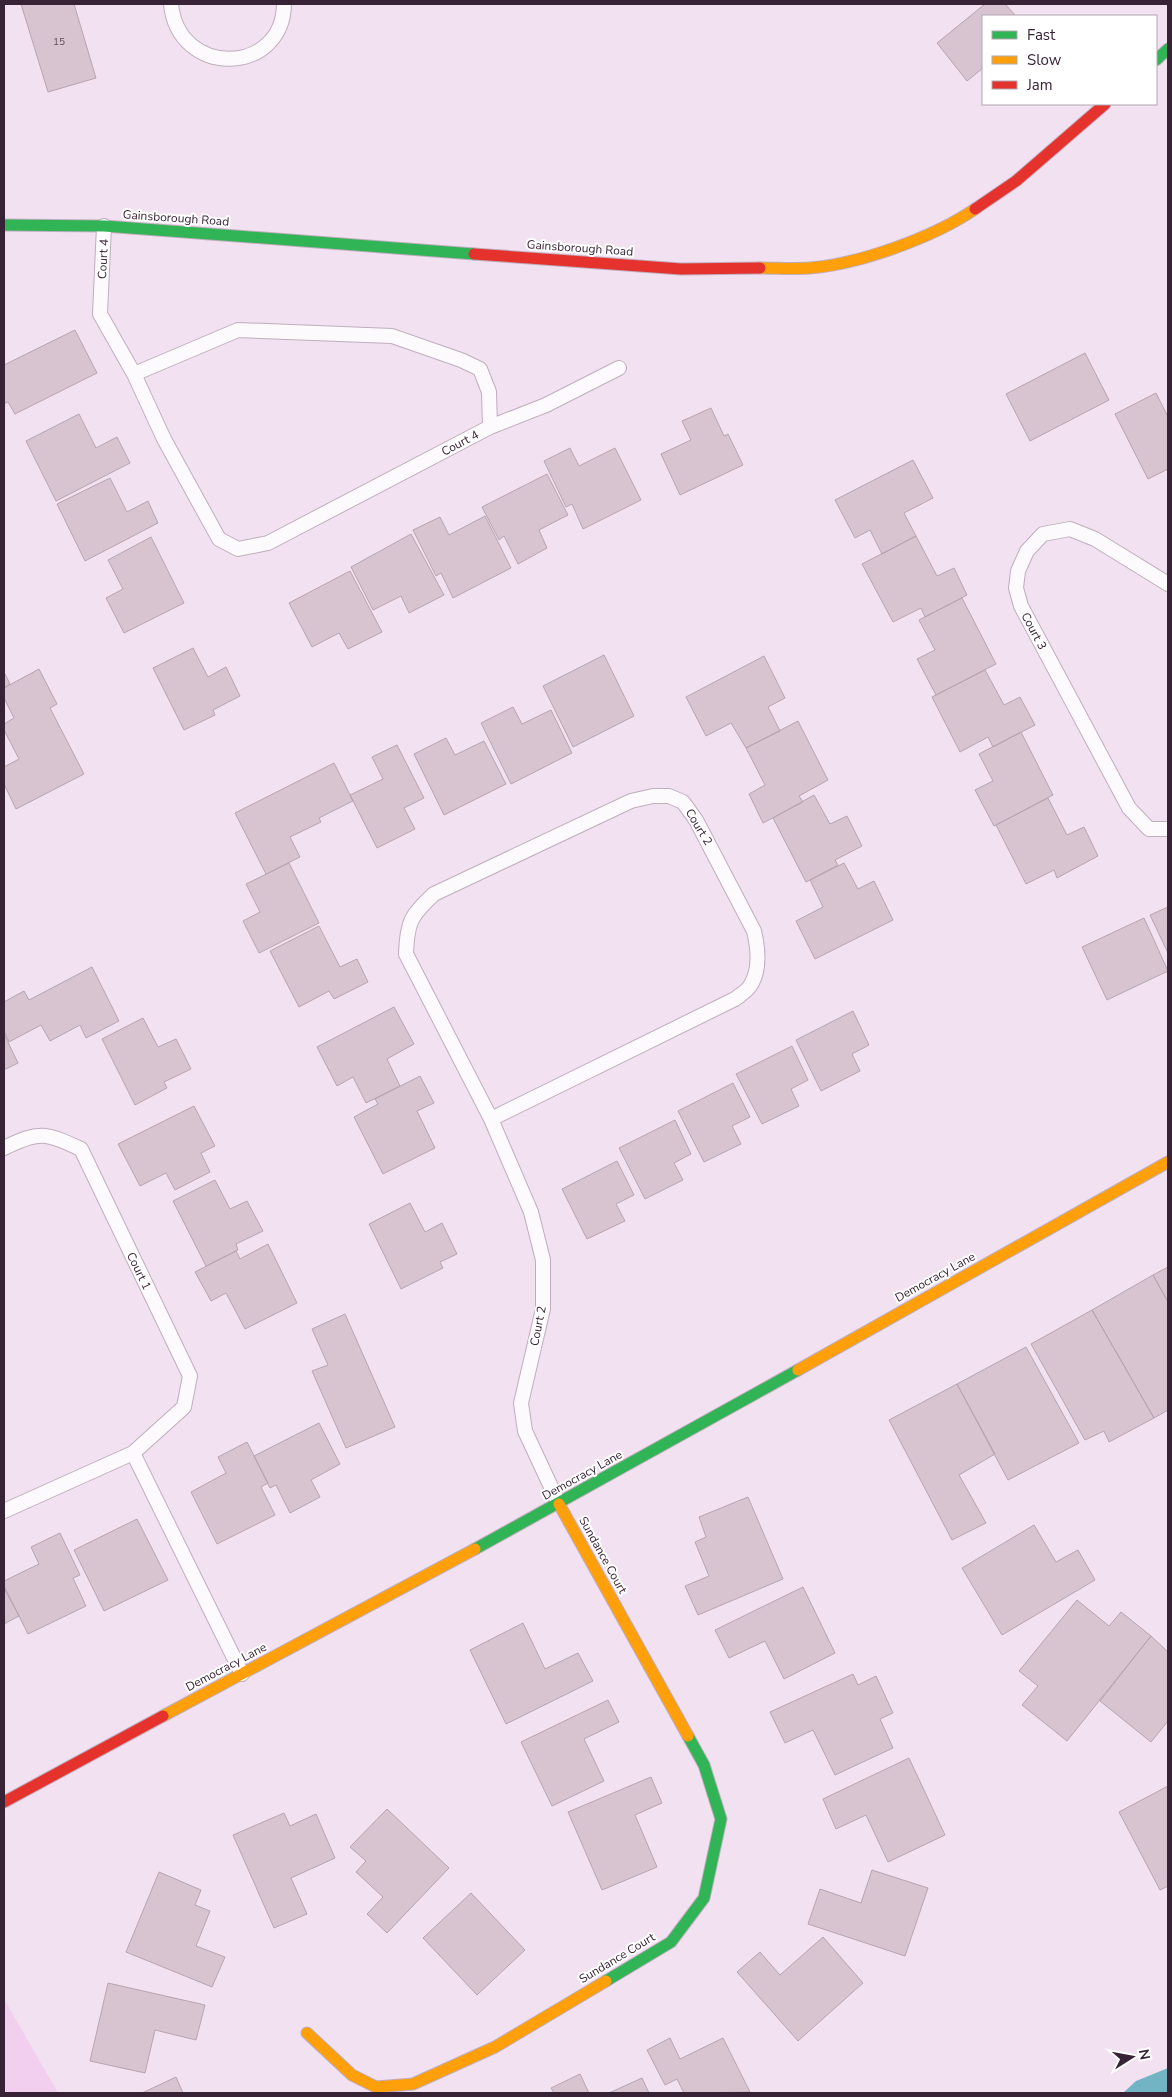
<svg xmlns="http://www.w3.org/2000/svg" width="1172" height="2097" viewBox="0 0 1172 2097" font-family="'Nunito Sans',sans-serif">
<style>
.green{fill:#f3cfef}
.water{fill:#73b4c4}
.building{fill:#d8c3d0;stroke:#b8a4b1}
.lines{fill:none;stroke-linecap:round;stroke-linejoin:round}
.lane-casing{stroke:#bfaebd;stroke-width:16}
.fast-casing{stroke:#bfaebd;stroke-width:13}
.slow-casing{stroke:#bfaebd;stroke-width:13}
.jam-casing{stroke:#bfaebd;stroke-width:13}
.lane{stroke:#fdfafd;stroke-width:14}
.fast{stroke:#30b455;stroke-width:11}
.slow{stroke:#ff9f0a;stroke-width:11}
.jam{stroke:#e5322d;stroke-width:11}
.labels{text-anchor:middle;stroke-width:4;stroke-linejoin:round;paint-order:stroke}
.number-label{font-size:10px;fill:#604b5c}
.street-label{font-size:12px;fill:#382336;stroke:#fff}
</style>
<rect width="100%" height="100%" fill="#f2e1f0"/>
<!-- green -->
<path class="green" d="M 4,1999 L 58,2093 L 4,2093 Z"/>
<!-- water -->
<path class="water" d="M 1168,2068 L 1168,2093 L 1123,2093 L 1136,2081 Z"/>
<!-- building -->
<path class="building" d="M 21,4 L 74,4 L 96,78 L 48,92 Z
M 985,4 L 1005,4 L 1016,16 L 983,16 L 983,68 L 967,81 L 937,43 Z
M 75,330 L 97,373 L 15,414 L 8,402 L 4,404 L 4,365 Z
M 1085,353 L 1109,400 L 1030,441 L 1006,394 Z
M 1156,393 L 1168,417 L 1168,469 L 1148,479 L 1115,414 Z
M 711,408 L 724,436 L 728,434 L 743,465 L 680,495 L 661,454 L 691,440 L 682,421 Z
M 79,414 L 96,448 L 117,437 L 130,463 L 56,501 L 26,441 Z
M 570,448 L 579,466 L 615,448 L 641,500 L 583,529 L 572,504 L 566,507 L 544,461 Z
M 913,460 L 933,498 L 904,513 L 916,536 L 882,554 L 870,530 L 855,538 L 835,500 Z
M 547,474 L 568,515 L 539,530 L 547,548 L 518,564 L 504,536 L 499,540 L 482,507 Z
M 110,478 L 127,512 L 148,501 L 158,523 L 85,561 L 57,504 Z
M 485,516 L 511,568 L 453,598 L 441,573 L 436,576 L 413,530 L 440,517 L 449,535 Z
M 411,534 L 444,595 L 409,613 L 401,596 L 373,610 L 351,567 Z
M 916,536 L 937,576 L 954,568 L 967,595 L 925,617 L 921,608 L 893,622 L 862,564 Z
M 151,537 L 184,603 L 124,633 L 106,598 L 123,589 L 108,560 Z
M 350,571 L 382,632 L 348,649 L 339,633 L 312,647 L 289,603 Z
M 962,598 L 996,664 L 936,695 L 917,659 L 935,650 L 919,620 Z
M 193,648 L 208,677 L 226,667 L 240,696 L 213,710 L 215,715 L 184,730 L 153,668 Z
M 604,655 L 634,716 L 573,747 L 543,686 Z
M 764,656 L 785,698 L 768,707 L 780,731 L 746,748 L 731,723 L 706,736 L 686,697 Z
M 39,669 L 57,704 L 50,708 L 84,774 L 16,809 L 4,784 L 4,767 L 19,759 L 4,730 L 4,724 L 14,718 L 4,698 L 4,688 Z
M 985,670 L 1004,705 L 1020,697 L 1035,725 L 993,747 L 988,737 L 960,752 L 932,697 Z
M 4,672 L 10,684 L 4,688 Z
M 513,707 L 522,724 L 551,710 L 572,753 L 511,784 L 481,723 Z
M 798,721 L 828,780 L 799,796 L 803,802 L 763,823 L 749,794 L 765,785 L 746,748 Z
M 1021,732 L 1053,795 L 994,826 L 975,790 L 993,781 L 979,754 Z
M 446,738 L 455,755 L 484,741 L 506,784 L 444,815 L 414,754 Z
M 397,745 L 424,798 L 404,808 L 415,829 L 377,848 L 350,795 L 383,779 L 372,757 Z
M 334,763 L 353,801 L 319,818 L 321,822 L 290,837 L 300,857 L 266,874 L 235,813 Z
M 814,795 L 830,824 L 847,816 L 862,846 L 835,860 L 838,865 L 806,882 L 773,818 Z
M 1048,798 L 1067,835 L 1084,827 L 1098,856 L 1057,878 L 1054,870 L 1026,884 L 996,825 Z
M 289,863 L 319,923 L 259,953 L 243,921 L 260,912 L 246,884 Z
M 844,863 L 858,889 L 874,881 L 893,920 L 815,959 L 796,921 L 823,907 L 810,880 Z
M 1168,907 L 1168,953 L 1150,915 Z
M 1144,918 L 1168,971 L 1107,1000 L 1082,947 Z
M 319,926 L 340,967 L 357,959 L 368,982 L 334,999 L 329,991 L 299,1007 L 270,951 Z
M 92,967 L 119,1021 L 86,1038 L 80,1025 L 50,1041 L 41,1025 L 9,1042 L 4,1031 L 4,1002 L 24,991 L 29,1000 Z
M 394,1007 L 414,1044 L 387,1059 L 400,1086 L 366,1103 L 353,1077 L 337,1086 L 317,1047 Z
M 853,1011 L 869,1045 L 852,1054 L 860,1071 L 821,1091 L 796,1040 Z
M 143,1018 L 158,1047 L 176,1039 L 191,1069 L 164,1082 L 167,1088 L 135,1105 L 102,1039 Z
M 4,1034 L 18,1063 L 4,1070 Z
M 792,1046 L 808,1080 L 791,1089 L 799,1106 L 762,1124 L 736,1074 Z
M 420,1076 L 434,1103 L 417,1111 L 435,1148 L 383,1174 L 354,1117 L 378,1104 L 375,1099 Z
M 733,1083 L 750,1117 L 732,1126 L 741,1144 L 704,1162 L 678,1111 Z
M 194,1106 L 215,1146 L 201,1153 L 210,1172 L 175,1190 L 166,1173 L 140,1186 L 118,1144 Z
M 675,1120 L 691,1154 L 674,1163 L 683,1180 L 645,1199 L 619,1148 Z
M 617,1161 L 634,1195 L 616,1204 L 625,1221 L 587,1239 L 562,1189 Z
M 215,1180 L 230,1209 L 247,1201 L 263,1231 L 236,1244 L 238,1250 L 206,1266 L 173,1201 Z
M 410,1203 L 425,1232 L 442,1223 L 457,1254 L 440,1262 L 443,1268 L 401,1289 L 369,1224 Z
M 268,1244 L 297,1303 L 245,1329 L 226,1293 L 211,1301 L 195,1272 L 236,1251 L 240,1259 Z
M 1168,1267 L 1168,1302 L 1153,1275 Z
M 1153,1275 L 1168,1302 L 1168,1410 L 1154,1418 L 1092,1310 Z
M 1092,1310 L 1154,1418 L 1109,1442 L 1104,1431 L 1085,1440 L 1031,1344 Z
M 345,1314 L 395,1427 L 346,1448 L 312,1371 L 328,1365 L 312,1329 Z
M 1026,1347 L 1079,1443 L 1008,1480 L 957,1384 Z
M 957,1384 L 995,1454 L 959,1475 L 986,1523 L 952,1540 L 889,1420 Z
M 319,1423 L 340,1464 L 311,1480 L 320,1497 L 290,1513 L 276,1485 L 270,1488 L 254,1456 Z
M 247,1442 L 268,1483 L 261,1487 L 275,1515 L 217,1544 L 191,1492 L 226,1473 L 218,1457 Z
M 748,1497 L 783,1579 L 698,1615 L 685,1586 L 709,1576 L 695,1542 L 706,1537 L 699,1517 Z
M 137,1519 L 168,1580 L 104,1611 L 74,1550 Z
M 1034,1525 L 1056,1562 L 1078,1550 L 1095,1580 L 1002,1635 L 962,1568 Z
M 60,1533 L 80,1575 L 73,1578 L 86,1606 L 28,1634 L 4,1586 L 4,1581 L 39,1564 L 31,1547 Z
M 803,1587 L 835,1653 L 784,1679 L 765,1641 L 729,1658 L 715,1630 Z
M 4,1588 L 19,1616 L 4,1624 Z
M 1077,1600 L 1109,1626 L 1121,1612 L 1151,1636 L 1067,1741 L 1022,1705 L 1038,1686 L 1019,1671 Z
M 523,1623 L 545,1669 L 578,1653 L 593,1681 L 506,1724 L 470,1650 Z
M 1151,1636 L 1168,1652 L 1168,1721 L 1151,1742 L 1100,1701 Z
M 853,1674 L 858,1685 L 876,1676 L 893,1713 L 880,1719 L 893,1748 L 835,1775 L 813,1730 L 785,1743 L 770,1712 Z
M 608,1700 L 619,1722 L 584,1739 L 604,1781 L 552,1806 L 521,1742 Z
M 909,1758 L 945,1835 L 888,1862 L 866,1815 L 836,1829 L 823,1799 Z
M 651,1777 L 662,1803 L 635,1815 L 657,1867 L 602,1890 L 568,1812 Z
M 1168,1786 L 1168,1886 L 1160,1890 L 1119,1812 Z
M 387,1809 L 449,1868 L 387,1933 L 367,1914 L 383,1897 L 356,1872 L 366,1861 L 350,1847 Z
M 284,1813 L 290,1826 L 316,1814 L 335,1858 L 291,1878 L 307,1914 L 274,1928 L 233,1835 Z
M 872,1870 L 928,1888 L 905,1956 L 808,1924 L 820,1889 L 861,1903 Z
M 159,1872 L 201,1890 L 195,1905 L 210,1911 L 196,1946 L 225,1957 L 212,1987 L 126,1952 Z
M 471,1893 L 525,1950 L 477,1995 L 423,1938 Z
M 823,1937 L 863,1983 L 798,2041 L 737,1972 L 760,1952 L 780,1975 Z
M 108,1983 L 205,2005 L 196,2040 L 155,2030 L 145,2073 L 90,2061 Z
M 670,2038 L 680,2059 L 723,2038 L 750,2092 L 684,2093 L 677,2079 L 665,2085 L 647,2050 Z
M 580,2074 L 589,2093 L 554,2093 L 551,2088 Z
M 176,2077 L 183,2093 L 142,2093 Z
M 642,2078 L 649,2093 L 609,2093 Z"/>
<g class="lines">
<!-- lane casing -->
<g class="lane-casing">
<path id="lane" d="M 171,4 C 178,78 283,76 284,4
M 104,226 L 100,314 L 134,374 L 164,439 L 219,539 L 238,549 L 268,543 L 490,427 L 489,392 L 480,369 L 461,360 L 392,336 L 238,330 L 134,374
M 490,427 L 546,405 L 619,368
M 1168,584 L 1095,539 L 1070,529 L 1043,534 L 1027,551 L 1018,571 L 1016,588 L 1021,606 L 1129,808 L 1149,829 L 1168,829
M 491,1119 L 735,999 C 740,995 747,991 750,986 C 761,970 758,948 754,931 L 696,820 L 683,802 L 669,796 L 653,796 L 631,801 L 434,894 C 411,915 407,922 406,954 L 491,1119 L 531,1212 L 543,1260 L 543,1309 L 521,1403 L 525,1431 L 559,1504
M 4,1148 C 40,1130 46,1133 81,1149 L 190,1376 L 184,1407 L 133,1453 L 4,1511
M 133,1453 L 242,1674"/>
</g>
<!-- fast casing -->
<g class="fast-casing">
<path id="fast" d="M 1156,60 L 1168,49
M 4,225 L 104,226 L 474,254
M 475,1549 L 798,1370
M 606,1981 L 671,1942 L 704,1898 L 721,1819 L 704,1765 L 688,1736"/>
</g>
<!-- slow casing -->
<g class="slow-casing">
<path id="slow" d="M 760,268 C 776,268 793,269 810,268 C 860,264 934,237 975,209
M 798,1370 L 1168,1162
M 559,1504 L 688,1736
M 163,1716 L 475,1549
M 307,2033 L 352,2075 L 376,2087 L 413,2084 L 495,2047 L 606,1981"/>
</g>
<!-- jam casing -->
<g class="jam-casing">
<path id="jam" d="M 975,209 L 1016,181 L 1105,104
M 474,254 L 681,269 L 760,268
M 4,1802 L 163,1716"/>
</g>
<!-- lane -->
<use href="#lane" class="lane"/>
<!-- fast -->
<use href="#fast" class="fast"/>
<!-- slow -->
<use href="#slow" class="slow"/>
<!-- jam -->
<use href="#jam" class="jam"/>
</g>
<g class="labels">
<!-- number labels -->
<g class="number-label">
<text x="59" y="45">15</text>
</g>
<!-- street labels -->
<g class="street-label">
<text transform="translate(176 218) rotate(4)" y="4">Gainsborough Road</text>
<text transform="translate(580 248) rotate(4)" y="4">Gainsborough Road</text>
<text transform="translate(103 259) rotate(-87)" y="4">Court 4</text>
<text transform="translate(460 443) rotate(-28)" y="4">Court 4</text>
<text transform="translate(1034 631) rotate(62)" y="4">Court 3</text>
<text transform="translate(699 827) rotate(59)" y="4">Court 2</text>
<text transform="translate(139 1271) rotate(64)" y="4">Court 1</text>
<text transform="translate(935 1277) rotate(-29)" y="4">Democracy Lane</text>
<text transform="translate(538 1326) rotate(-79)" y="4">Court 2</text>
<text transform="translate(582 1475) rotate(-29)" y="4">Democracy Lane</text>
<text transform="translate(603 1555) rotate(61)" y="4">Sundance Court</text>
<text transform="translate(226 1667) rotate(-28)" y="4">Democracy Lane</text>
<text transform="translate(617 1958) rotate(-31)" y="4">Sundance Court</text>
</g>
</g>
<!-- border -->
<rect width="1172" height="2097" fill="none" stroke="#382336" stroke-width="10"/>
<!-- legend -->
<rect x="982" y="15" width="175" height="90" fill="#ffffff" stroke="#afa7af"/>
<rect x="992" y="31" width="25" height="8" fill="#30b455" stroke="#afa7af"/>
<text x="1027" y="40" font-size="15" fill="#382336">Fast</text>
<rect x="992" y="56" width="25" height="8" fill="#ff9f0a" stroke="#afa7af"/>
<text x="1027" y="65" font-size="15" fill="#382336">Slow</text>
<rect x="992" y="81" width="25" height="8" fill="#e5322d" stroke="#afa7af"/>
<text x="1027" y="90" font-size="15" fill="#382336">Jam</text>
<!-- north arrow -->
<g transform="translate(1132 2057) rotate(79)" stroke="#ffffff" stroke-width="4" paint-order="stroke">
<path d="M0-4L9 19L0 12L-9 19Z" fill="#382336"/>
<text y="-8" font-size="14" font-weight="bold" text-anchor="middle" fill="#382336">N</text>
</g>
</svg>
